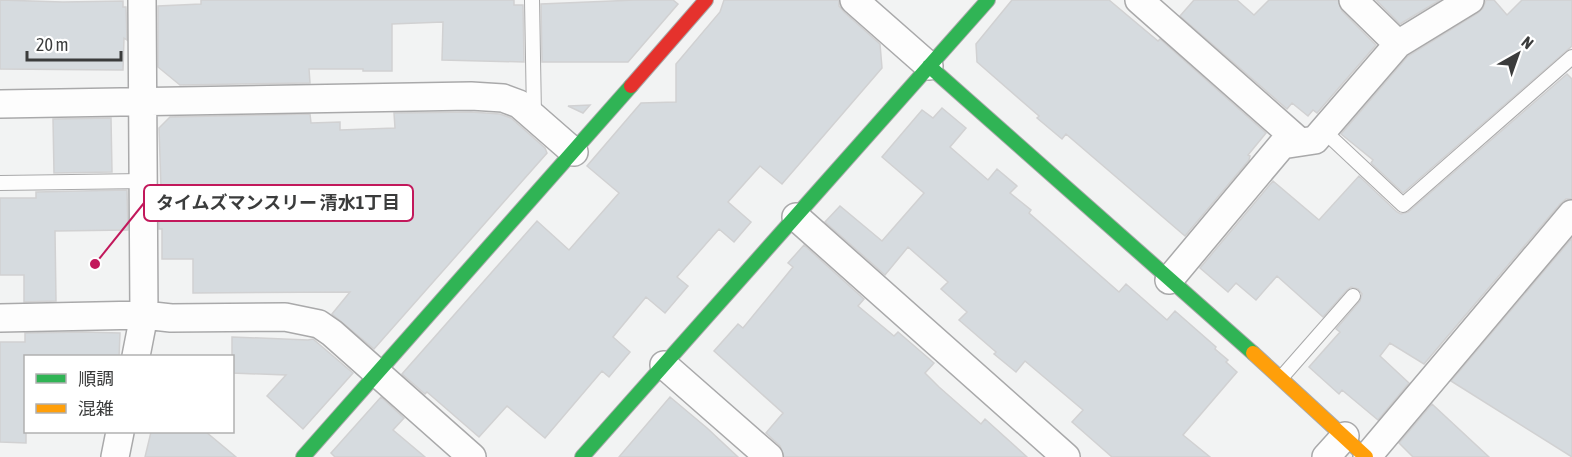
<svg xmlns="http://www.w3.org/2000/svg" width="1572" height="457" viewBox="0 0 1572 457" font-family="'Asap Condensed','Noto Sans JP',sans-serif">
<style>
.building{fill:#d6dbdf;stroke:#d1d1d2;stroke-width:1.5}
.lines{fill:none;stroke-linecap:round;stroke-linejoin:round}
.lane-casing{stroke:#a9a9aa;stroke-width:16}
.street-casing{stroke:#a9a9aa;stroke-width:30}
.fast-casing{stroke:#a9a9aa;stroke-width:16}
.slow-casing{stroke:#a9a9aa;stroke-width:16}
.jam-casing{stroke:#a9a9aa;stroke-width:16}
.lane{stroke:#fdfdfd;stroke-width:14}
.street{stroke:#fdfdfd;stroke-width:27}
.fast{stroke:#30b455;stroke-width:14}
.slow{stroke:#ff9f0a;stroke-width:14}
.jam{stroke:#e5322d;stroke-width:14}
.leader{fill:none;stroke:#c2185b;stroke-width:2}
.callout-dot{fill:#c2185b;stroke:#fff;stroke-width:2}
.callout{fill:#fff;stroke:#c2185b;stroke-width:2}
.callout-label{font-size:18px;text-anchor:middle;font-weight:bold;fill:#3b3c3c}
</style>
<rect width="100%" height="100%" fill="#f2f3f3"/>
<!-- building -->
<path class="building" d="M 0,0 L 63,2 L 123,1 L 123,7 L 126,7 L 127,40 L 124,38 L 123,70 L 0,69 Z
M 201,0 L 514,0 L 514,5 L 523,5 L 524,62 L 442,60 L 443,22 L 392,24 L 392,71 L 363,71 L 363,69 L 309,69 L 310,83 L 180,85 L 158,67 L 158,6 L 201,4 Z
M 635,0 L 673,0 L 678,4 L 628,62 L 542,62 L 541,4 Z
M 724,0 L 839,0 L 839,6 L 844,12 L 880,44 L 882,68 L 782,184 L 760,166 L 728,202 L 751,222 L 734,242 L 719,229 L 677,277 L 688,286 L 665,313 L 646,297 L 613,337 L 630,352 L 609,377 L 602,371 L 545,438 L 507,406 L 479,437 L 427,392 L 425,394 L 402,374 L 537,221 L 569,250 L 619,193 L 587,166 L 641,103 L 676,102 L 676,64 L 720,12 Z
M 1012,0 L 1109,0 L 1158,41 L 1160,39 L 1266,133 L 1248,155 L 1250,156 L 1249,160 L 1185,236 L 1066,134 L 1062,139 L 1037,118 L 1039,116 L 977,62 L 976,44 Z
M 1194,0 L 1237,0 L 1254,15 L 1269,0 L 1338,0 L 1342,11 L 1376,45 L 1317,113 L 1313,110 L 1308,116 L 1292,103 L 1287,109 L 1180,16 Z
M 1376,0 L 1440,0 L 1400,24 Z
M 1486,0 L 1494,0 L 1507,15 L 1522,0 L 1572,0 L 1572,46 L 1403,193 L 1371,163 L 1373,160 L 1341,134 L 1408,56 L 1478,13 L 1483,8 Z
M 1567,74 L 1572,79 L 1572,199 L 1566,199 L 1560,204 L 1424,364 L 1390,343 L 1380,356 L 1409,383 L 1378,420 L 1342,390 L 1339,394 L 1309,367 L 1340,332 L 1336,329 L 1360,301 L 1362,294 L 1358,289 L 1351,287 L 1347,290 L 1323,317 L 1277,276 L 1256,300 L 1236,283 L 1228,292 L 1200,268 L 1273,181 L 1319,220 L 1359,176 L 1397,212 L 1401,214 L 1408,212 Z
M 590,105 L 583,113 L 568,106 Z
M 942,108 L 966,128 L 950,147 L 988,180 L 997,169 L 1017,186 L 1010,193 L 1031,210 L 1029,213 L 1119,292 L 1126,284 L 1167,320 L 1175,311 L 1216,347 L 1215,349 L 1228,360 L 1226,362 L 1237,372 L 1183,435 L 1210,457 L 1112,457 L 1072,422 L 1083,410 L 1025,361 L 1016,372 L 994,354 L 996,352 L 959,320 L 967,312 L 941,289 L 948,282 L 908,247 L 885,275 L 825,222 L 840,206 L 882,241 L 924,193 L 882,157 L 922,110 L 933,118 Z
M 471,112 L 500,114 L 511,118 L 545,148 L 547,153 L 374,349 L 332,314 L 350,292 L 193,293 L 193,259 L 162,259 L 162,229 L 159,229 L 159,187 L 161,187 L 159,128 L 170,117 L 310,114 L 311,123 L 340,122 L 340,130 L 395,128 L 394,113 Z
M 111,118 L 112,172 L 54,173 L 53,119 Z
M 127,190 L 128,230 L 55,231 L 56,301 L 24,302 L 24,275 L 0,275 L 0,198 L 36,198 L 36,192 Z
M 1572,238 L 1572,457 L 1451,381 Z
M 804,245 L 864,299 L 858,306 L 894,336 L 898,332 L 934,363 L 925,373 L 939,387 L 981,424 L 985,419 L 1027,457 L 784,457 L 780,446 L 766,433 L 783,413 L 714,351 L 738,324 L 743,328 L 793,267 L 788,263 Z
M 83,332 L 120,333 L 119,357 L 26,357 L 26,443 L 0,442 L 0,342 L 25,342 L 25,333 Z
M 232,337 L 308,340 L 313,339 L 353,373 L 303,429 L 267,396 L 286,375 L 232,373 Z
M 381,397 L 404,418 L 393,430 L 425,457 L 335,457 L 331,453 Z
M 670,397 L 707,428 L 738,457 L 619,457 Z
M 1432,404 L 1489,457 L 1413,457 L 1399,443 Z
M 151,432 L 206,432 L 236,457 L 145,457 Z"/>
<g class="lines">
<!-- lane casing -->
<g class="lane-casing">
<path id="lane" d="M 532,0 L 534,115
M 1324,131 L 1403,205 L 1572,57
M 0,183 L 143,181
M 1281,378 L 1353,296"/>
</g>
<!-- street casing -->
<g class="street-casing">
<path id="street" d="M 854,0 L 929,66
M 1139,0 L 1300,142
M 1353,0 L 1398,44
M 0,104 L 471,96 L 503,98 L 519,104 L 574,152
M 796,217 L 1066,457
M 1169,280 L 1282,145 L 1315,140 L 1398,44 L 1470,0
M 0,318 L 144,315 L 171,318 L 285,317 L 319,324 L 332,333 L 472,457
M 136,356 L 144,315 L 142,0
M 664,365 L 769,457
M 115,457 L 120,432
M 1326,457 L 1345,436
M 1367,457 L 1572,214"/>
</g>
<!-- fast casing -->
<g class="fast-casing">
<path id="fast" d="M 929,66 L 1253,353
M 303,457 L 631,86
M 582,457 L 988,0"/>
</g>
<!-- slow casing -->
<g class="slow-casing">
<path id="slow" d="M 1253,353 L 1366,457"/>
</g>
<!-- jam casing -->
<g class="jam-casing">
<path id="jam" d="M 631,86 L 706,0"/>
</g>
<!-- lane -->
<use href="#lane" class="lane"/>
<!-- street -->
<use href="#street" class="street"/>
<!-- fast -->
<use href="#fast" class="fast"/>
<!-- slow -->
<use href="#slow" class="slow"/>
<!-- jam -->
<use href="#jam" class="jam"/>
</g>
<!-- callouts -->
<path class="leader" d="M95 264L144 203"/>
<circle class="callout-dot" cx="95" cy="264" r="6"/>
<rect class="callout" x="144" y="185" width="269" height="36" rx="6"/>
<g class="callout-label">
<text x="278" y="209">タイムズマンスリー 清水1丁目</text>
</g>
<!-- legend -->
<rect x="24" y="355" width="210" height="78" fill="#ffffff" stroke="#b1b1b1" stroke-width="1.5"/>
<rect x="36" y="374" width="30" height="9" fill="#30b455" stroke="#b1b1b1" stroke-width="1.5"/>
<text x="78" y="385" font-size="18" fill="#3b3c3c">順調</text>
<rect x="36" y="404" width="30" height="9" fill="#ff9f0a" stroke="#b1b1b1" stroke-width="1.5"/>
<text x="78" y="415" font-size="18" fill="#3b3c3c">混雑</text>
<!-- north arrow -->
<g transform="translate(1518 54) rotate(40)" stroke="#ffffff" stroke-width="4.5" paint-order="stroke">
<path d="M0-4.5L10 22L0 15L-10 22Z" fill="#3b3c3c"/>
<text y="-9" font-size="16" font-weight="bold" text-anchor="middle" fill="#3b3c3c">N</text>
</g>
<!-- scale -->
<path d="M27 51v9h94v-9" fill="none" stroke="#3b3c3c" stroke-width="3"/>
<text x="36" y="51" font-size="18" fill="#3b3c3c" stroke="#ffffff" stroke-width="4.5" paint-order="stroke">20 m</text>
</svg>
